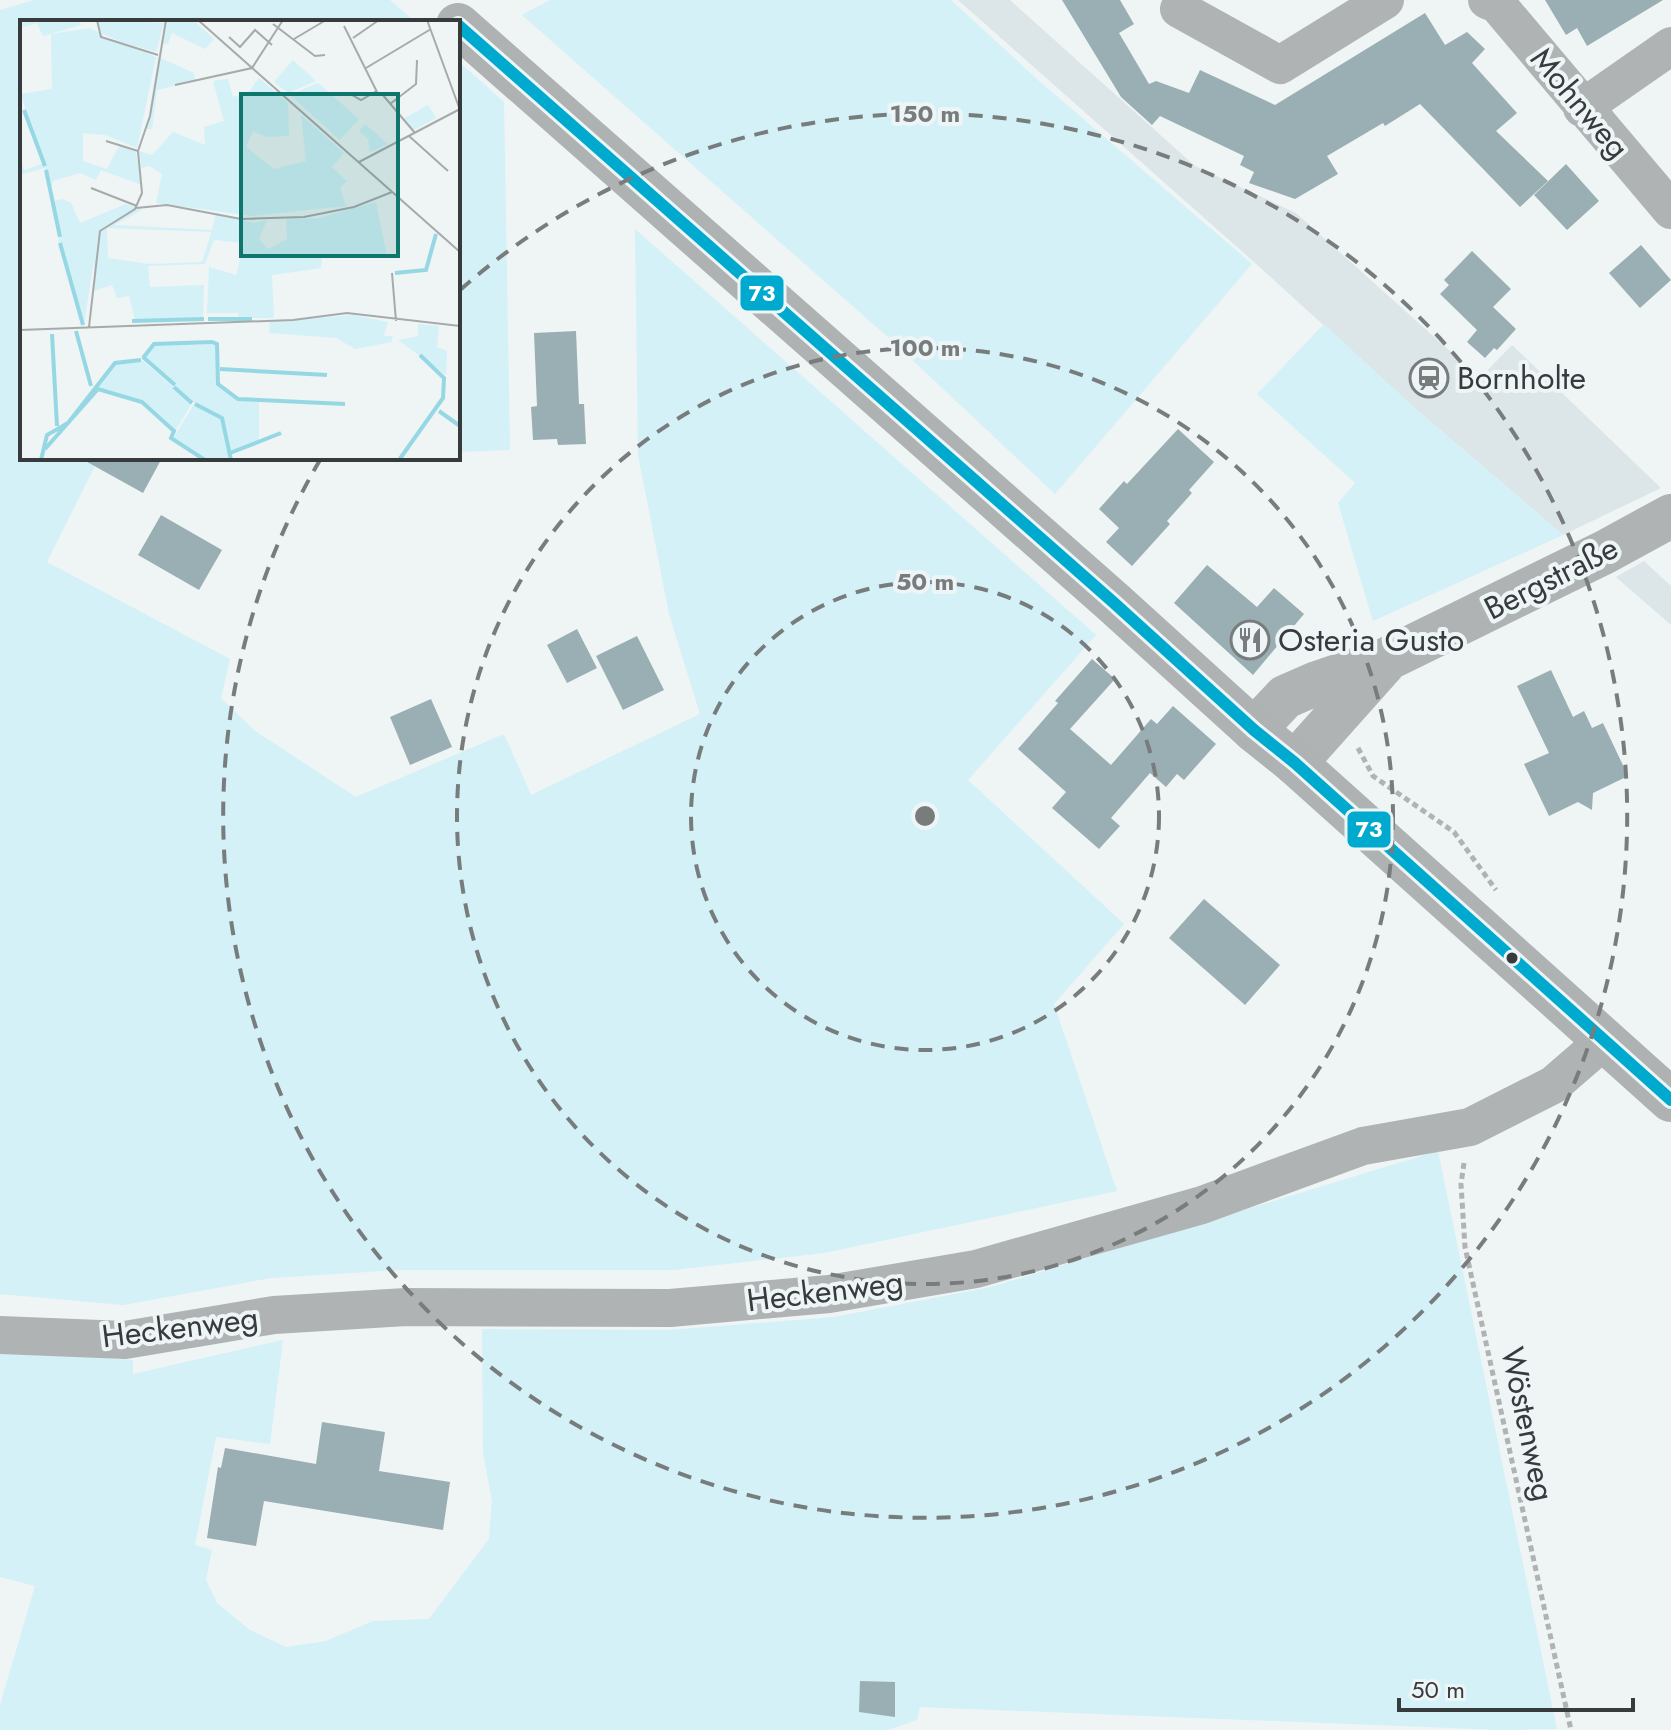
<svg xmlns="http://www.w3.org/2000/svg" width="1671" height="1730" viewBox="0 0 1671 1730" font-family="Jost,sans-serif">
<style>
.built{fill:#dce6e9}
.green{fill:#d3f1f7}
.building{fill:#9aafb3}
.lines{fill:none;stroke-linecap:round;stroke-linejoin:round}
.path{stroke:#b0b3b3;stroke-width:5;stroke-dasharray:6 4;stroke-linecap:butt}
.minor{stroke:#b0b3b4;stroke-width:38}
.tertiary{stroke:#b0b3b4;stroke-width:44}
.secondary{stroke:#afb2b2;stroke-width:44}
.bus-1-casing{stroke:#edf5f7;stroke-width:18}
.bus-1{stroke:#00a9ce;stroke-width:12}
.ring{fill:none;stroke:#787c7d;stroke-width:4;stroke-dasharray:14 10}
.bus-dot{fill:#383b3c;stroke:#edf5f7;stroke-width:3}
.labels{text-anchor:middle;stroke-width:8;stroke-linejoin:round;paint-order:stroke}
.street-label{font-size:32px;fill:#383b3c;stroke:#edf5f7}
.poi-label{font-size:32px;fill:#383b3c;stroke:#edf5f7;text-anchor:start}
.inset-river{fill:none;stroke:#95d8e4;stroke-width:4}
.inset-road{fill:none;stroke:#a6aaab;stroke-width:2}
.view{fill:#0f766e;fill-opacity:0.15;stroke:#0f766e;stroke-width:4}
.inset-edge{fill:none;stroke:#383b3c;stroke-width:4}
.centre{fill:#787c7d;stroke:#edf5f7;stroke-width:4}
.ring-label{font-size:24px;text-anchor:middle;font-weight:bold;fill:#787c7d;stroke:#edf5f7;stroke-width:8;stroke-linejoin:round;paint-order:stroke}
.line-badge{stroke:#edf5f7;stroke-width:3}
.badge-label{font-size:22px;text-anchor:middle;font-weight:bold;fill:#fff}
</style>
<rect width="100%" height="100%" fill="#eff4f5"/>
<!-- built -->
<path class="built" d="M 958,0 L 1010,0 L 1195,166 L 1296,213 L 1480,378 L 1512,345 L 1661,488 L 1563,535 L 1418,411 L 1254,262 Z
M 1644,561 L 1671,586 L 1671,625 L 1616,577 Z"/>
<!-- green -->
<path class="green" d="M 34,0 L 390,0 L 415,22 L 22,22 L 22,458 L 99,458 L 47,562 L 230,659 L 221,698 L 255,731 L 356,797 L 504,734 L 531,795 L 700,714 L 669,614 L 638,455 L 635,229 L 1096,635 L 968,780 L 1124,924 L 1054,1004 L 1117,1191 L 824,1253 L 673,1270 L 399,1270 L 271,1278 L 123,1305 L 0,1294 L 0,10 Z
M 550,0 L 951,0 L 1038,80 L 1252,264 L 1055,494 L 890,339 L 522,15 Z
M 458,61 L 504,102 L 510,450 L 458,452 Z
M 1324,324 L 1418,411 L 1563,535 L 1373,621 L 1338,503 L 1355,483 L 1257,394 Z
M 1438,1151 L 1557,1729 L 1501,1730 L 920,1707 L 917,1720 L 888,1730 L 0,1730 L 0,1705 L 35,1586 L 0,1577 L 0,1350 L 133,1360 L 133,1374 L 283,1340 L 270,1444 L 216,1437 L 195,1545 L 212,1550 L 206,1580 L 217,1603 L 250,1630 L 286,1647 L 326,1641 L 373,1621 L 429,1619 L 489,1539 L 492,1501 L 483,1453 L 482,1329 L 668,1330 L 834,1317 L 991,1287 Z"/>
<!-- building -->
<path class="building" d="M 1062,0 L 1120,0 L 1134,24 L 1119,33 L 1149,84 L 1156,81 L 1189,93 L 1200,70 L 1275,105 L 1425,13 L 1445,45 L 1467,32 L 1485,49 L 1472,63 L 1517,113 L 1496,131 L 1548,181 L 1520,207 L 1420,104 L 1385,126 L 1383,123 L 1327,156 L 1338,174 L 1295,199 L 1249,183 L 1254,172 L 1240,165 L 1244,156 L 1160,116 L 1152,125 L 1121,97 Z
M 1545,0 L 1663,0 L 1587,46 L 1577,28 L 1566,35 Z
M 1566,164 L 1599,201 L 1567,230 L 1534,195 Z
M 1641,245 L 1671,280 L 1640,308 L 1609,273 Z
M 1472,251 L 1511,289 L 1493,307 L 1516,329 L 1497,350 L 1494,348 L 1485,358 L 1467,342 L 1477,330 L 1440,294 L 1449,285 L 1444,280 Z
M 576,331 L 579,404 L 584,404 L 586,444 L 558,445 L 557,439 L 533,440 L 531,407 L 537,406 L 534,333 Z
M 1178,429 L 1214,462 L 1189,490 L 1192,493 L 1167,521 L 1170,524 L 1132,566 L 1106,542 L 1119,528 L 1099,509 L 1124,481 L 1127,484 Z
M 80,458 L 162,458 L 143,493 Z
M 161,515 L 222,550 L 199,590 L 138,555 Z
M 1207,565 L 1257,607 L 1274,588 L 1304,614 L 1253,675 L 1174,603 Z
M 577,629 L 597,668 L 567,683 L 547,645 Z
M 637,636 L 664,690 L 623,710 L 596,656 Z
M 1092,659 L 1115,679 L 1070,729 L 1111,765 L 1151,719 L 1157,724 L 1173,706 L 1216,744 L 1184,780 L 1177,774 L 1166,787 L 1150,773 L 1111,818 L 1120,826 L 1099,849 L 1052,808 L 1066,792 L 1018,749 L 1058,703 L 1055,701 Z
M 1551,670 L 1573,717 L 1584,711 L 1592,728 L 1603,723 L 1628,776 L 1593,793 L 1592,810 L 1578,802 L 1549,816 L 1524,764 L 1549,753 L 1517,686 Z
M 431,699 L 452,747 L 410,765 L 390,717 Z
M 1204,899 L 1280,965 L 1245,1005 L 1169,938 Z
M 322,1422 L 385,1432 L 379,1471 L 450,1482 L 443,1530 L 264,1501 L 256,1546 L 207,1538 L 218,1467 L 221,1468 L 225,1448 L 316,1464 Z
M 860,1681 L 895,1682 L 895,1717 L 859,1712 Z"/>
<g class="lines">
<!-- path -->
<path class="path" d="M 1358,748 L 1373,776 L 1454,832 L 1496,890
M 1464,1163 L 1461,1184 L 1465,1247 L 1571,1730"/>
<!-- minor -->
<path class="minor" d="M 1487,0 L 1497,4 L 1671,210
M 1179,9 L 1280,65 L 1385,0
M 1582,108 L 1671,46
M 0,1335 L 125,1340 L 274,1315 L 406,1307 L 670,1308 L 829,1294 L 976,1269 L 1202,1205 L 1363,1146 L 1470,1127 L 1553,1085 L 1605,1040"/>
<!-- tertiary -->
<path class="tertiary" d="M 1254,730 L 1285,697 L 1317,683 L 1387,659 L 1605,552 L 1671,516
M 1295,763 L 1384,663"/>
<!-- secondary -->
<path class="secondary" d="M 458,25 L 1113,602 L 1254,730 L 1295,763 L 1671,1100"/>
<!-- bus-1 casing -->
<g class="bus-1-casing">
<path id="bus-1" d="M 458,25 L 1113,602 L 1254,730 L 1295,763 L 1671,1100"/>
</g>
<!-- bus-1 -->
<use href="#bus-1" class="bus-1"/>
</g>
<!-- distance rings -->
<g class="ring">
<circle cx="925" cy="816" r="234"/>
<circle cx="925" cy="816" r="468"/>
<path d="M460 290A702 702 0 1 1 320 460"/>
</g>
<!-- icons -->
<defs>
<g id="station-ring" transform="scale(2)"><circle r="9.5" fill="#edf5f7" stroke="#787c7d" stroke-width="1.5"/><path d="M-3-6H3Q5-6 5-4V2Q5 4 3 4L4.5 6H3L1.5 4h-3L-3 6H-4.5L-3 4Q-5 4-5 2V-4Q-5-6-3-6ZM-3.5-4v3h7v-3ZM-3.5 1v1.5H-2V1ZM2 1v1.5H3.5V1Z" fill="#787c7d"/></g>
<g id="restaurant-ring" transform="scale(2)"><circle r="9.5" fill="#edf5f7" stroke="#787c7d" stroke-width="1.5"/><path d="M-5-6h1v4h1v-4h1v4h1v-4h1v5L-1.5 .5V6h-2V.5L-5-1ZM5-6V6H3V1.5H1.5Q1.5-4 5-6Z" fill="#787c7d"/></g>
</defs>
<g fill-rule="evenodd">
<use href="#station-ring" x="1429" y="378"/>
<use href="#restaurant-ring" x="1250" y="640"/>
</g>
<!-- markers -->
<circle class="bus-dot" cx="1512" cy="958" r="7"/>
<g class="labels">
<!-- street labels -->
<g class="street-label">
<text transform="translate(1580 103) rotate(50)" y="11">Mohnweg</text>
<text transform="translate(1551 578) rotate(-27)" y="11">Bergstraße</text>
<text transform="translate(825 1291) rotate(-7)" y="11">Heckenweg</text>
<text transform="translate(180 1327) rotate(-7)" y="11">Heckenweg</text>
<text transform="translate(1528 1424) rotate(78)" y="11">Wöstenweg</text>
</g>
<!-- poi labels -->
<g class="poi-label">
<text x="1457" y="389">Bornholte</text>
<text x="1278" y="651">Osteria Gusto</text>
</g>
</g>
<!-- overview -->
<g transform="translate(20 20)">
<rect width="440" height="440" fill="#eff4f5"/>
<path d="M 0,0 L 60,0 L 61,5 L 23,16 L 17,3 L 0,8 ZM 78,0 L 144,3 L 136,32 L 83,17 ZM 147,0 L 173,0 L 194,19 L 185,29 L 152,13 L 148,24 L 141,24 ZM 69,8 L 136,37 L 117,128 L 85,115 L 63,113 L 63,141 L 87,149 L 99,126 L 116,132 L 122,165 L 81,150 L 76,160 L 60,153 L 33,161 L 32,166 L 24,148 L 0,155 L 0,139 L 4,150 L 22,144 L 1,74 L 32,69 L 31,14 ZM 138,37 L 174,53 L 175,61 L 137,70 L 132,109 L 127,109 ZM 273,40 L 296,61 L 268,73 L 254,62 ZM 239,58 L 268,83 L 269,116 L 246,117 L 233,111 L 226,127 L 254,149 L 286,141 L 281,95 L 324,133 L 312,147 L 327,161 L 320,168 L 326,186 L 232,196 L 136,183 L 142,154 L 130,146 L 122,148 L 119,131 L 132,135 L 153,112 L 185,125 L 184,107 L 204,101 L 193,61 L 208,59 L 213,77 L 228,73 ZM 298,63 L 339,99 L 320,120 L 270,75 ZM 408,85 L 416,98 L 394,110 L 383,99 ZM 345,104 L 368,124 L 350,132 L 348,119 L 339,111 ZM 42,179 L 51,183 L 60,203 L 106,184 L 122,190 L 94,205 L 192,210 L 196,193 L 234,203 L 247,200 L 239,219 L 248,229 L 267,219 L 266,199 L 299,198 L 356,182 L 367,236 L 308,234 L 302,238 L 301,248 L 252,255 L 254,298 L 219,298 L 218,293 L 187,293 L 189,247 L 216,255 L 224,223 L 194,220 L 185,244 L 128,246 L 130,267 L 184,265 L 183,299 L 115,300 L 109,276 L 97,278 L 92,265 L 74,271 L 74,239 L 64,305 L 38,220 L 42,216 L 31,182 ZM 87,208 L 191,212 L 191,213 L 182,242 L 129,244 L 88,238 ZM 334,295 L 368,302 L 364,316 L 373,316 L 371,322 L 335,329 L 316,318 L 249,313 L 250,302 ZM 398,304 L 419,306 L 417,327 L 427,331 L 426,355 L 378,320 L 398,316 ZM 144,323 L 196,325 L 197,366 L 218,380 L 239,381 L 239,420 L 211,432 L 203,397 L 176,384 L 124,338 L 134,325 ZM 123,341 L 172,383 L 155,411 L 123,382 L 78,367 L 98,342 ZM 174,384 L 201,399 L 211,440 L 189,440 L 154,417 Z" fill="#d3f1f7" fill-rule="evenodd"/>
<path class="inset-river" d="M 4,90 L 25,146M 26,150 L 40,217M 40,223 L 63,305M 375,253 L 406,250 L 416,214M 188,299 L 232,299M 112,301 L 184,299M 56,311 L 71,366M 32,314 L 37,406M 123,337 L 155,365M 123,338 L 134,324 L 192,322 L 197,324 L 198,364 L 218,379 L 325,384M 200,349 L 307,355M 154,367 L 172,383M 175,384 L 202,398 L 211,440M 419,391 L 440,406M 25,429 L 78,369 L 122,382 L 154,411 L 151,418 L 185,440M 210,433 L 261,413M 21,440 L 27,415 L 48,403 L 95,343 L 121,340M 379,440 L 423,378 L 424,358 L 400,335"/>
<path class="inset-road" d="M 77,0 L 81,17 L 138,35M 178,0 L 440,232M 407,0 L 440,90M 253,4 L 295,36 L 305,35M 324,6 L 357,72M 209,17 L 220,27 L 235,10 L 252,25M 333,18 L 359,0M 274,19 L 306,0M 346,48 L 411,9M 155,65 L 232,48 L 263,0M 332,75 L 341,80 L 355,72 L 362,74 L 395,113M 370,84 L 396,64 L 397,40M 389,116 L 428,151M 86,121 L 118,131M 339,142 L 440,89M 71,168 L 117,186M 116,188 L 147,185 L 221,199 L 284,197 L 334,187 L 372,172M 372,253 L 376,301M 69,307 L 80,211 L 115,189 L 122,173 L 118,131 L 130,96 L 146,0M 0,310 L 273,300 L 327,293 L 440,306"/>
<path class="view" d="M 221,74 L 378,74 L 378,236 L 221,236 Z"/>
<rect width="440" height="440" class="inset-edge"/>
</g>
<circle cx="925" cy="816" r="12" class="centre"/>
<g class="ring-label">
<text x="925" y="122">150 m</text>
<text x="925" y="356">100 m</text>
<text x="925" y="590">50 m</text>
</g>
<g class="line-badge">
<rect x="739" y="274" width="46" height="38" rx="8" fill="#00a9ce"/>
<rect x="1346" y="810" width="46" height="39" rx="8" fill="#00a9ce"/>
</g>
<g class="badge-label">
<text x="762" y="301">73</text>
<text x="1369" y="837">73</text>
</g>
<!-- scale -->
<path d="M1399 1698v12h234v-12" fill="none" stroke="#383b3c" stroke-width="4"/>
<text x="1411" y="1698" font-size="24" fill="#383b3c" stroke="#edf5f7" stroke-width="6" paint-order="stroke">50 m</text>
</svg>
